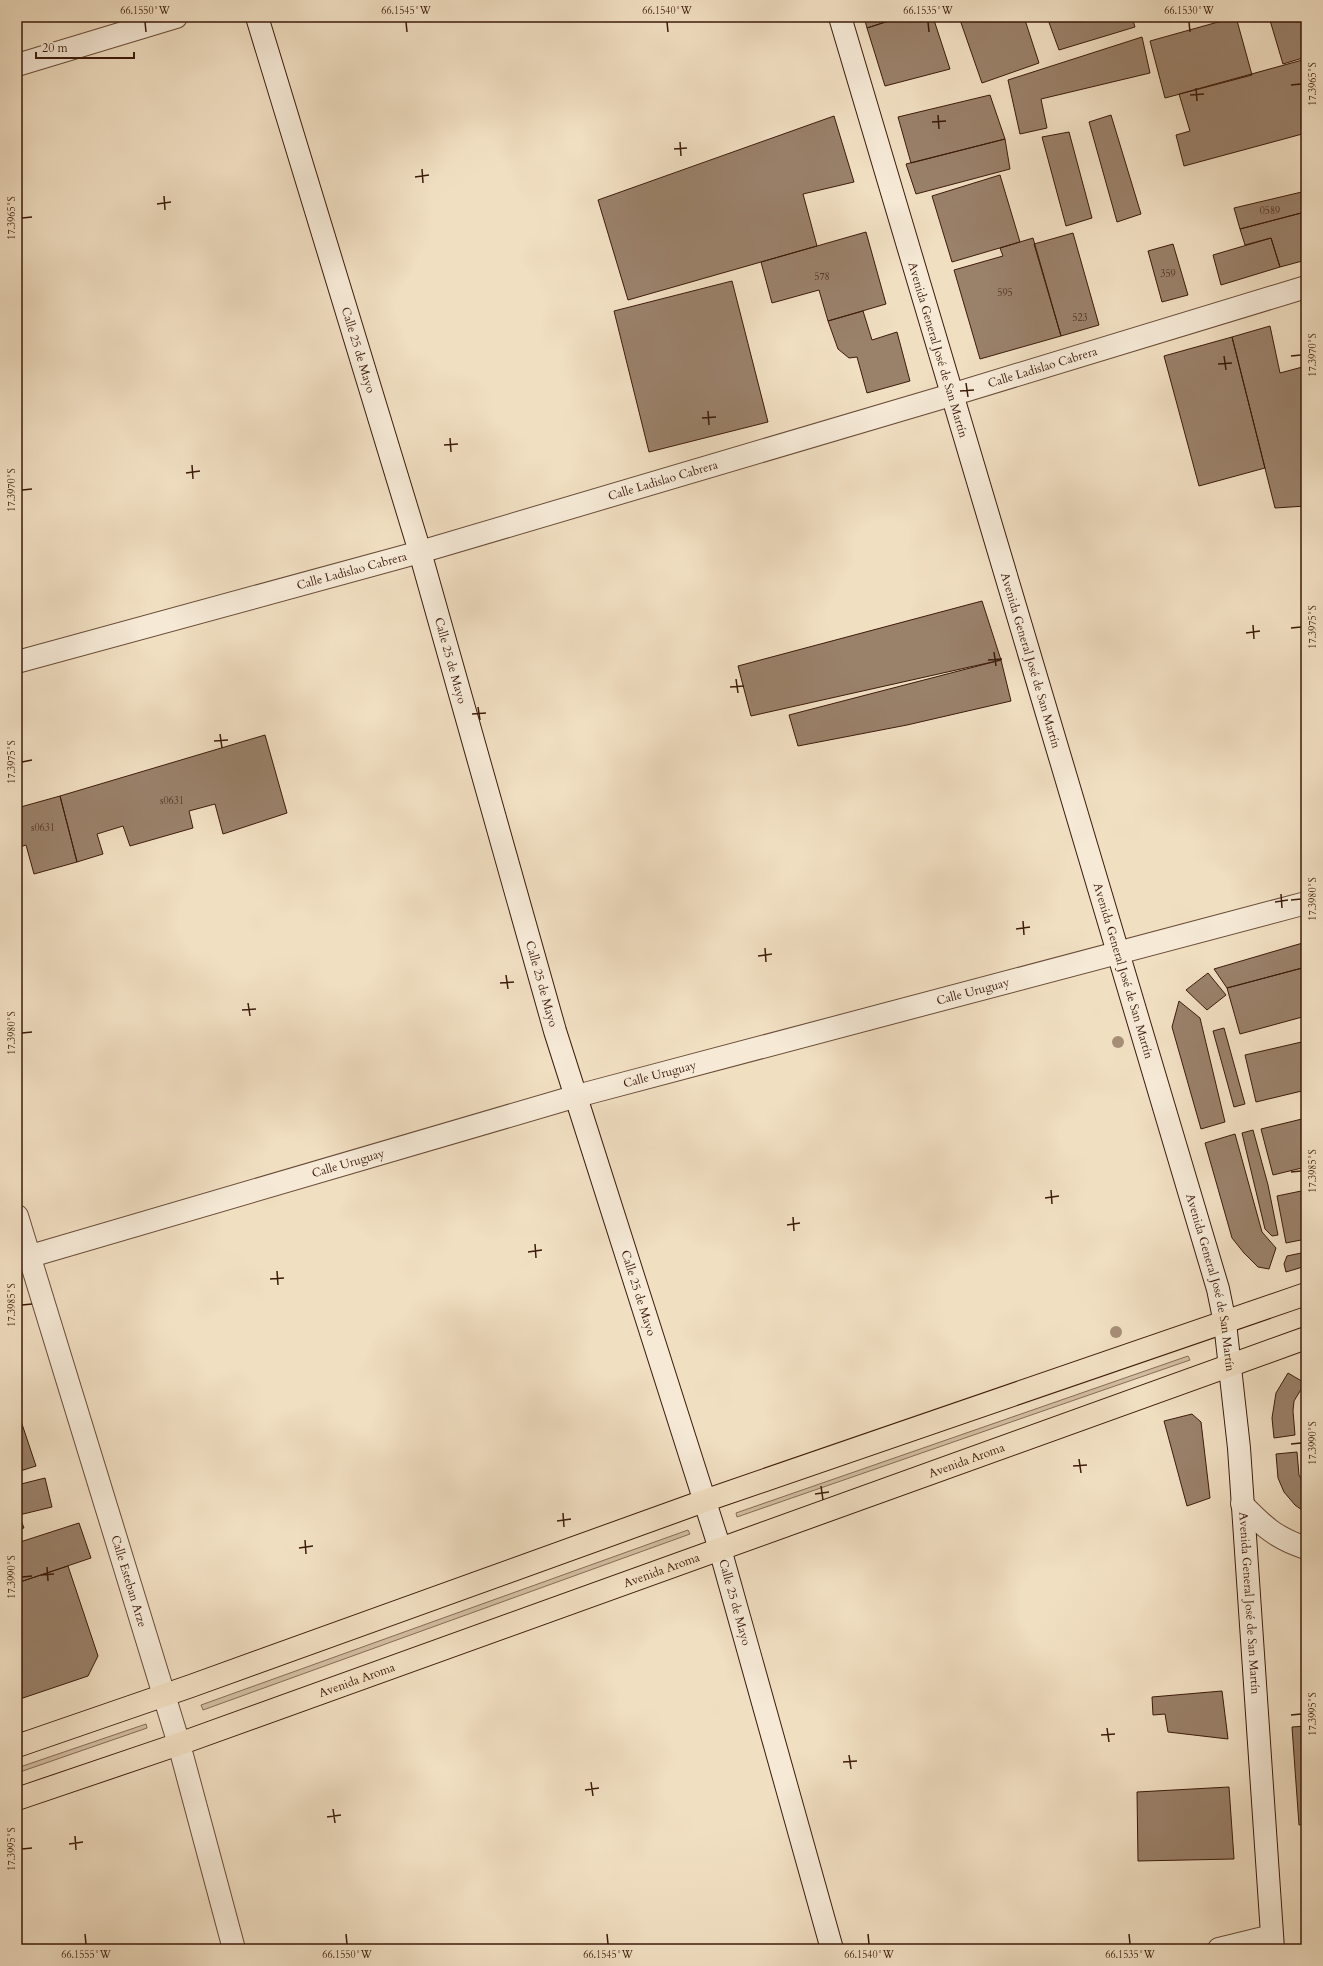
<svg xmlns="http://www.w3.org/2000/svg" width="1323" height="1966" viewBox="0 0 1323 1966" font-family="Cardo,serif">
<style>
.green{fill:#d2bea3;stroke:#876c56}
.building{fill:#9a816a;stroke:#3c1b0a}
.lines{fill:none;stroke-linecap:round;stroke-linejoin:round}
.street-casing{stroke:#694c38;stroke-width:24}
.secondary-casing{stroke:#3c1b0a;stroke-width:24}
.primary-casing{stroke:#3c1b0a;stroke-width:24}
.street{stroke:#f6ead7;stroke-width:22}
.secondary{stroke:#f6ead7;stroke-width:22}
.primary{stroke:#f1dfc2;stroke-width:22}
.tree{fill:#a68e76}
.ticks{fill:none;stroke:#3c1b0a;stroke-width:1.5}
.labels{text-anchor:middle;stroke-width:3.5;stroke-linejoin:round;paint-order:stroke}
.number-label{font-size:10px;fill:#543422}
.street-label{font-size:12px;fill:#3c1b0a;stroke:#f6ead7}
.neatline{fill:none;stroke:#3c1b0a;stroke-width:1.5}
.ticks-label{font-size:10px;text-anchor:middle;fill:#3c1b0a}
</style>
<rect width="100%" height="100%" fill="#f1dfc2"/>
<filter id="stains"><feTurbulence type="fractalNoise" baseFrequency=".005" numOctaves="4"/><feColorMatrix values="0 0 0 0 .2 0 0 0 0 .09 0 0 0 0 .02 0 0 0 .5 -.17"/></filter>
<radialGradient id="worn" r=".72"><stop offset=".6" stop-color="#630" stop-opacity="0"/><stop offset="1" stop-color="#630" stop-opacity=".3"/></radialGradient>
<!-- green -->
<path class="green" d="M 1188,1356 L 1190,1360 L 737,1517 L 736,1513 Z
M 688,1530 L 690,1534 L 203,1710 L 201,1705 Z
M 146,1724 L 147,1728 L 17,1773 L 17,1768 Z"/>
<!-- building -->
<path class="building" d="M 864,17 L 901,17 L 867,28 Z
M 901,17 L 933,17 L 950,69 L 885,86 L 867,28 Z
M 959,17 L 1024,17 L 1039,63 L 982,83 Z
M 1047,17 L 1132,17 L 1135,27 L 1059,50 Z
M 1236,17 L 1252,75 L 1165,98 L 1150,41 Z
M 1269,17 L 1306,17 L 1306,57 L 1283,64 Z
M 1142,37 L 1150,73 L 1041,99 L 1047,128 L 1020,134 L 1008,80 Z
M 1306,59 L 1306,133 L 1184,166 L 1176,135 L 1190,131 L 1179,94 Z
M 990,95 L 1005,139 L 911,163 L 898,117 Z
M 1111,115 L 1141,214 L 1117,222 L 1089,122 Z
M 834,116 L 854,182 L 803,194 L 817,246 L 628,300 L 598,200 Z
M 1069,132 L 1092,218 L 1066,226 L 1042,137 Z
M 1005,139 L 1010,169 L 916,194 L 906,164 Z
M 1000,175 L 1020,242 L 952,262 L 932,196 Z
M 1306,191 L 1306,217 L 1305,212 L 1240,229 L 1234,208 Z
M 1305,212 L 1306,260 L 1280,267 L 1271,238 L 1245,245 L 1240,229 Z
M 866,232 L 886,304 L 828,321 L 819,290 L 772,303 L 761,262 Z
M 1073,233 L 1099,325 L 1061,336 L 1034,244 Z
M 1033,238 L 1061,336 L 980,359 L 954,270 L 1003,256 L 1000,248 Z
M 1271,238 L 1280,267 L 1221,285 L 1213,255 Z
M 1173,244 L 1188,295 L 1162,302 L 1148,251 Z
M 732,281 L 768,422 L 649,452 L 614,311 Z
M 863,311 L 872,340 L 897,332 L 910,381 L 867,393 L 857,357 L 849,358 L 838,349 L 828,321 Z
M 1270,326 L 1280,373 L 1306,366 L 1306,506 L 1275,508 L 1232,337 Z
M 1232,337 L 1265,468 L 1199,486 L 1164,356 Z
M 982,601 L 1001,660 L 751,716 L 738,666 Z
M 1001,660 L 1011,701 L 907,725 L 798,746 L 789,715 Z
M 265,735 L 287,813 L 223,834 L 215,804 L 189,811 L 193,828 L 130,846 L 123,826 L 97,834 L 103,854 L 77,862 L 60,796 Z
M 60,796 L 77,862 L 34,874 L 26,845 L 17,848 L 17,808 Z
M 1306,942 L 1306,967 L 1227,988 L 1214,969 Z
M 1306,967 L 1306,1016 L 1240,1034 L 1227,988 Z
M 1208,973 L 1226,995 L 1207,1010 L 1186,990 Z
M 1179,1001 L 1200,1018 L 1225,1122 L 1201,1129 L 1172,1027 Z
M 1224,1028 L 1245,1104 L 1234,1107 L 1213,1031 Z
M 1306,1041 L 1306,1090 L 1256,1102 L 1245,1055 Z
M 1306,1118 L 1306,1167 L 1273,1175 L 1261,1129 Z
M 1253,1130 L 1268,1185 L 1278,1235 L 1272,1236 L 1265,1229 L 1242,1133 Z
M 1235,1134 L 1262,1232 L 1276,1248 L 1269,1269 L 1258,1267 L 1244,1253 L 1232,1238 L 1205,1143 Z
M 1306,1190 L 1306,1239 L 1286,1243 L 1277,1196 Z
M 1306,1252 L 1306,1266 L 1286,1272 L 1284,1264 L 1287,1256 Z
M 1288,1373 L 1305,1383 L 1294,1401 L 1293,1411 L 1295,1435 L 1274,1438 L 1272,1418 L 1276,1393 Z
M 17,1409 L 36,1466 L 17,1472 Z
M 1192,1414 L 1201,1422 L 1210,1498 L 1187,1506 L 1164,1421 Z
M 1297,1452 L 1299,1475 L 1306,1488 L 1306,1513 L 1295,1505 L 1284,1492 L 1278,1478 L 1276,1454 Z
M 45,1478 L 52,1507 L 19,1515 L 24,1528 L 17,1529 L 17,1485 Z
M 79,1523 L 91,1558 L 17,1583 L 17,1543 Z
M 68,1566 L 98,1656 L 88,1676 L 17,1700 L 17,1583 Z
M 1222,1691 L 1228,1739 L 1168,1732 L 1165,1714 L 1153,1715 L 1152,1697 Z
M 1306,1726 L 1306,1824 L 1299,1825 L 1292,1727 Z
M 1229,1787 L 1234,1859 L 1138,1861 L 1137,1792 Z"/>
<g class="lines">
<!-- street casing -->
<g class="street-casing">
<g id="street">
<path d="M 17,65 L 176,17"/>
<path id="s1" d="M 17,662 L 420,552 L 951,395 L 1306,287"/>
<path id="s2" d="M 17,1216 L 179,1744 L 234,1949"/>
<path id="s3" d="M 17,1260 L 577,1096 L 1306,903"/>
<path d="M 1242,1504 C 1264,1527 1276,1538 1306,1548"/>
<path d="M 1219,1949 L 1272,1936"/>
</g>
</g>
<!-- secondary casing -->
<g class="secondary-casing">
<g id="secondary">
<path id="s4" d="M 257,17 L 420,552 L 555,1031 L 720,1549 L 832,1949"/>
<path id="s5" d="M 840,17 C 964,442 1093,865 1218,1289 L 1225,1323 L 1239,1448 L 1273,1949"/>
</g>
</g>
<!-- primary casing -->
<g class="primary-casing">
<g id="primary">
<path d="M 17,1746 L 191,1686 L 704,1501 L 1306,1294"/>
<path id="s6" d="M 17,1799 L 179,1744 L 1306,1338"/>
</g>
</g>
<!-- street -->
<use href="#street" class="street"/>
<!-- secondary -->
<use href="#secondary" class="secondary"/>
<!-- primary -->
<use href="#primary" class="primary"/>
</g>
<!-- trees -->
<g class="tree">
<circle cx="1118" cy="1042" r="6"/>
<circle cx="1116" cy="1332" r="6"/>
</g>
<!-- ticks -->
<path class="ticks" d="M 145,22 L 146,32M 406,22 L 407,32M 667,22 L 668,32M 928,22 L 929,32M 1189,22 L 1190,32M 1291,85 L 1301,84M 1196,88 L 1197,101M 1190,95 L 1204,94M 938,115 L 939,129M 932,122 L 946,121M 680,142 L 681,156M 674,149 L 687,148M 422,169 L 423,183M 415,177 L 429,175M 164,196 L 165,210M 157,204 L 171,202M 22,218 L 32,217M 1224,356 L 1226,370M 1291,356 L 1301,355M 1218,364 L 1232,363M 966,383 L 968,397M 960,391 L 974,390M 708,411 L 709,425M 702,418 L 716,417M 450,438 L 451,452M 444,445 L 458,444M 192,465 L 193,479M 186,473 L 200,471M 22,490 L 32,489M 1253,625 L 1254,639M 1291,628 L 1301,627M 1246,633 L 1260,631M 994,652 L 996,666M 988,660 L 1002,659M 736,679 L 738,693M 730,687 L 744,686M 478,707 L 480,720M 472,714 L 486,713M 220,734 L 222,748M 214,741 L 228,740M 22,762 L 32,760M 1281,894 L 1282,908M 1291,900 L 1301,899M 1275,902 L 1288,900M 1023,921 L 1024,935M 1016,929 L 1030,927M 765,948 L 766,962M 758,956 L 772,954M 506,975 L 508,989M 500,983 L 514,982M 248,1003 L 250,1016M 242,1010 L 256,1009M 22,1033 L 32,1032M 1291,1172 L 1301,1171M 1051,1190 L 1052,1204M 1045,1198 L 1059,1196M 793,1217 L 794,1231M 787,1225 L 800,1223M 535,1244 L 536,1258M 528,1252 L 542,1250M 277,1271 L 278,1285M 270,1279 L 284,1278M 22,1305 L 32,1304M 1291,1444 L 1301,1443M 1079,1459 L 1081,1473M 1073,1466 L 1087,1465M 821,1486 L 823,1500M 815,1494 L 829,1492M 563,1513 L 564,1527M 557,1521 L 571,1519M 305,1540 L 306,1554M 299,1548 L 313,1546M 47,1567 L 48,1581M 41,1575 L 54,1574M 22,1577 L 32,1576M 1291,1715 L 1301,1714M 1107,1728 L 1109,1742M 1101,1735 L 1115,1734M 849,1755 L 851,1769M 843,1762 L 857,1761M 591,1782 L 593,1796M 585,1790 L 599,1788M 333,1809 L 335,1823M 327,1817 L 341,1815M 75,1836 L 76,1850M 69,1844 L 83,1842M 22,1849 L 32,1848M 85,1934 L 86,1944M 346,1934 L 347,1944M 607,1934 L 608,1944M 868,1934 L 869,1944M 1129,1934 L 1130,1944"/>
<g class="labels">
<!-- number labels -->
<g class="number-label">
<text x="1270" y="214">0589</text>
<text x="1168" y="277">359</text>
<text x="822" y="280">578</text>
<text x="1005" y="296">595</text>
<text x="1080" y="321">523</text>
<text x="172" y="804">s0631</text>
<text x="43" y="831">s0631</text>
</g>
<!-- street labels -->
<g class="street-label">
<text dy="4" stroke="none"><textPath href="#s4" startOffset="348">Calle 25 de Mayo</textPath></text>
<text dy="4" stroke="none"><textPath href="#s5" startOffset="347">Avenida General José de San Martín</textPath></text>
<text dy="4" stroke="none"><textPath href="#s1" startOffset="1067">Calle Ladislao Cabrera</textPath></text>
<text dy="4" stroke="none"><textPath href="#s1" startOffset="671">Calle Ladislao Cabrera</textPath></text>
<text dy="4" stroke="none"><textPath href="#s1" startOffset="347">Calle Ladislao Cabrera</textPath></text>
<text dy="4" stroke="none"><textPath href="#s4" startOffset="672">Calle 25 de Mayo</textPath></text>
<text dy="4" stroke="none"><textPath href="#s5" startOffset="671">Avenida General José de San Martín</textPath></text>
<text dy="4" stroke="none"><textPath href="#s5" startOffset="995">Avenida General José de San Martín</textPath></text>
<text dy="4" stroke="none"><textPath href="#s4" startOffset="1008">Calle 25 de Mayo</textPath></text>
<text dy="4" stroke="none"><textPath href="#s3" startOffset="993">Calle Uruguay</textPath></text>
<text dy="4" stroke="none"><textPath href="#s3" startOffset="669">Calle Uruguay</textPath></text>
<text dy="4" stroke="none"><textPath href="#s3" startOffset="345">Calle Uruguay</textPath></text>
<text dy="4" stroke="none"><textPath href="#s5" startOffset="1319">Avenida General José de San Martín</textPath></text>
<text dy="4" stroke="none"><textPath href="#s4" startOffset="1332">Calle 25 de Mayo</textPath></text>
<text dy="4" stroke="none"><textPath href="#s6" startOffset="1008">Avenida Aroma</textPath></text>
<text dy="4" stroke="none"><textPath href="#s6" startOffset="684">Avenida Aroma</textPath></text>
<text dy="4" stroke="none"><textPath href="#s2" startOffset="382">Calle Esteban Arze</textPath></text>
<text dy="4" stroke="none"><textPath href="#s4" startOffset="1656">Calle 25 de Mayo</textPath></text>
<text dy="4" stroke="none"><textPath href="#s5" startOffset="1643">Avenida General José de San Martín</textPath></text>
<text dy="4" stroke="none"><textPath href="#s6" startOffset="360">Avenida Aroma</textPath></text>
</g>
</g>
<!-- margin -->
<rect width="1323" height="1966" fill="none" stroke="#f1dfc2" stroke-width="44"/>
<!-- scale -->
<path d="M36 52v6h98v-6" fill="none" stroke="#3c1b0a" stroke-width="2"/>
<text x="42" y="52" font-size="12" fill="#3c1b0a" stroke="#f6ead7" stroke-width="3" paint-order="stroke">20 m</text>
<rect x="22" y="22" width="1279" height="1922" class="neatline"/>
<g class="ticks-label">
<text x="145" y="14">66.1550°W</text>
<text x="406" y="14">66.1545°W</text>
<text x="667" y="14">66.1540°W</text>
<text x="928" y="14">66.1535°W</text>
<text x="1189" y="14">66.1530°W</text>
<text transform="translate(1312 84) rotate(-90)" y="4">17.3965°S</text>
<text transform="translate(11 218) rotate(-90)" y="4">17.3965°S</text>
<text transform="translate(1312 355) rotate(-90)" y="4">17.3970°S</text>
<text transform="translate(11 490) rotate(-90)" y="4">17.3970°S</text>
<text transform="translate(1312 627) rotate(-90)" y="4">17.3975°S</text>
<text transform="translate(11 762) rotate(-90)" y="4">17.3975°S</text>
<text transform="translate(1312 899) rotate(-90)" y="4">17.3980°S</text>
<text transform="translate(11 1033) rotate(-90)" y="4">17.3980°S</text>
<text transform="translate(1312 1171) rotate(-90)" y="4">17.3985°S</text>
<text transform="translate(11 1305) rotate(-90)" y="4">17.3985°S</text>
<text transform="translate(1312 1443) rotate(-90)" y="4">17.3990°S</text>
<text transform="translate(11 1577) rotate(-90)" y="4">17.3990°S</text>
<text transform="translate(1312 1714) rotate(-90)" y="4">17.3995°S</text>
<text transform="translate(11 1849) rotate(-90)" y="4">17.3995°S</text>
<text x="86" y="1958">66.1555°W</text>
<text x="347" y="1958">66.1550°W</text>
<text x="608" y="1958">66.1545°W</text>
<text x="869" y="1958">66.1540°W</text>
<text x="1130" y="1958">66.1535°W</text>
</g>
<rect width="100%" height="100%" filter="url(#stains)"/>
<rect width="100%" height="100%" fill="url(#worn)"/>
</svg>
